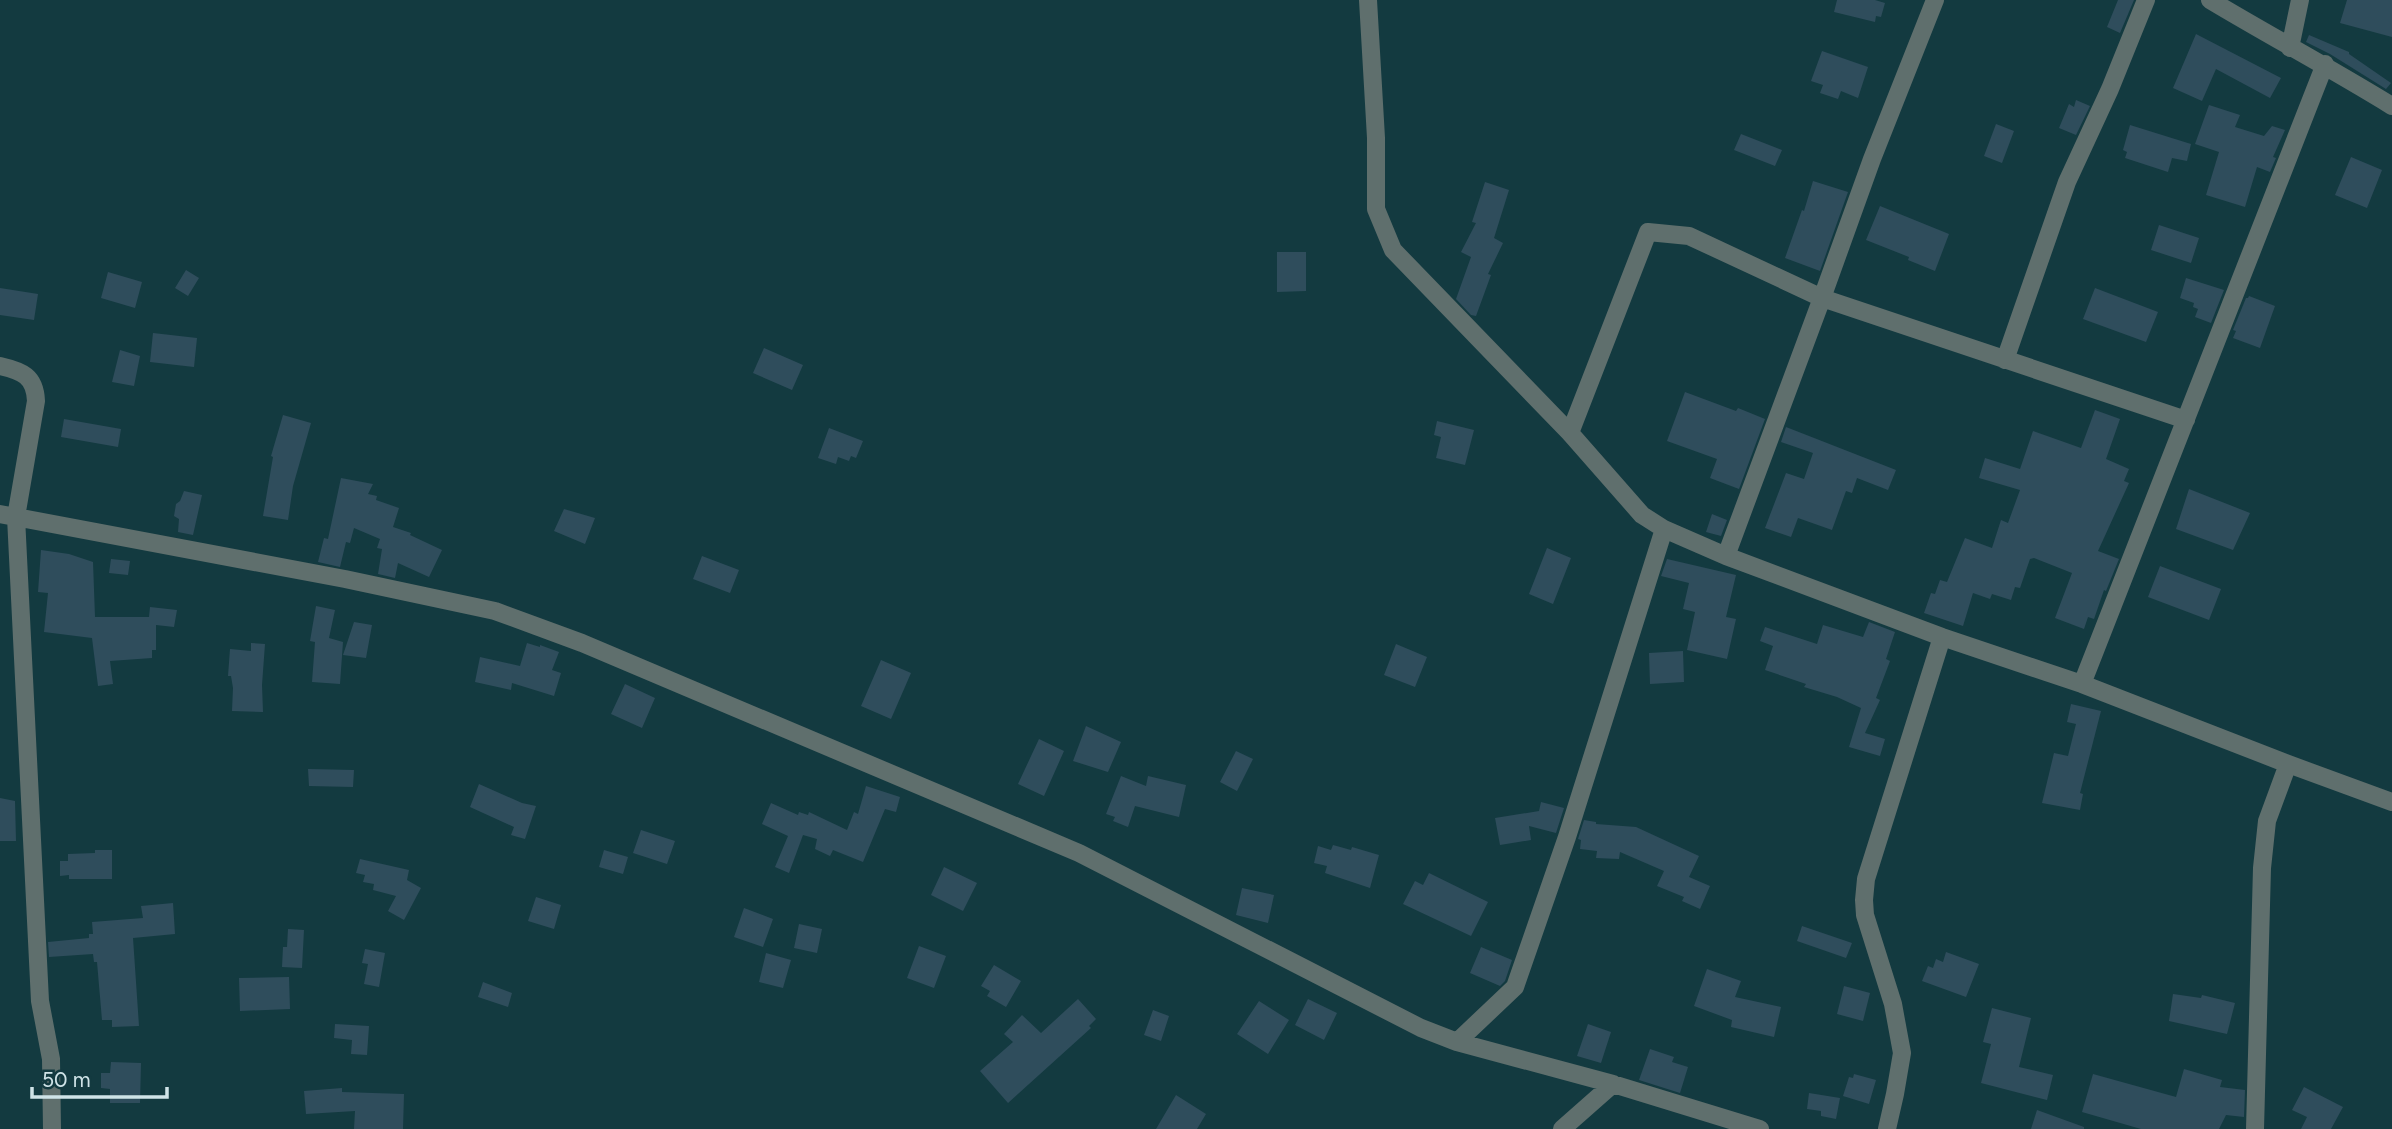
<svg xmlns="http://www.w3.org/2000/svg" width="2392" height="1129" viewBox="0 0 2392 1129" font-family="Figtree,sans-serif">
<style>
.building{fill:#2f4d5c}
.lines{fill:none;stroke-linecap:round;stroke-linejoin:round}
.minor{stroke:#5f6f6d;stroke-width:18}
</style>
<rect width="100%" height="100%" fill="#133a40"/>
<!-- building -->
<path class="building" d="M 1837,0 L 1875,0 L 1885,3 L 1881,17 L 1876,16 L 1875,22 L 1834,12 Z
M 2118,0 L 2134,0 L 2120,33 L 2107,27 Z
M 2347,0 L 2392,0 L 2392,37 L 2340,23 Z
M 2196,34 L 2281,78 L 2270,98 L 2216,69 L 2202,101 L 2173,88 Z
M 2309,35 L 2349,52 L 2349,54 L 2391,83 L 2386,89 L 2330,54 L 2306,42 Z
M 1822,51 L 1868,67 L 1858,98 L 1841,91 L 1838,99 L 1820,93 L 1823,85 L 1811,81 Z
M 2076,100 L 2090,106 L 2076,135 L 2059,128 L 2069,104 L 2074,107 Z
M 2209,105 L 2240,115 L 2235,127 L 2264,136 L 2272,126 L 2285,130 L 2273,157 L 2276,158 L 2270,172 L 2257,167 L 2245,207 L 2206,195 L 2219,152 L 2195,144 Z
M 1996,124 L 2014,131 L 2002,163 L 1984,156 Z
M 2130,125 L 2191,144 L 2187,161 L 2172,158 L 2168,172 L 2125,158 L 2127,152 L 2123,150 Z
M 1741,134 L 1782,150 L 1775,166 L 1734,150 Z
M 2351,157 L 2382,170 L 2367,208 L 2335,195 Z
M 1813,181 L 1848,192 L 1820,271 L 1785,258 L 1802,210 L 1804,211 Z
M 1485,182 L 1509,190 L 1494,238 L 1503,243 L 1488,274 L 1491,275 L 1476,316 L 1471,315 L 1456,299 L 1471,257 L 1461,252 L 1476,223 L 1472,222 Z
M 1880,206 L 1949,234 L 1935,271 L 1908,260 L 1909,257 L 1866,240 Z
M 2159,225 L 2199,238 L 2191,263 L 2151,250 Z
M 1277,252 L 1306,252 L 1306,291 L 1277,292 Z
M 186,270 L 199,278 L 188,296 L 175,288 Z
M 108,272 L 142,282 L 135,308 L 101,298 Z
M 2186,278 L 2224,290 L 2211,323 L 2195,317 L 2198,309 L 2193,307 L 2194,303 L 2180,298 Z
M 0,288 L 38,294 L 34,320 L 0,315 Z
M 2095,288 L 2158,312 L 2146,342 L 2083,319 Z
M 2249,296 L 2275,306 L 2260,348 L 2233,338 L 2236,331 L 2233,330 L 2246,298 L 2248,298 Z
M 153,333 L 197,338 L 194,367 L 150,362 Z
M 764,348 L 803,365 L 792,390 L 753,373 Z
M 120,350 L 140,356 L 134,386 L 112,382 Z
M 1685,392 L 1736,411 L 1738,408 L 1765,419 L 1739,489 L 1710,478 L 1717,459 L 1667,441 Z
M 2095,410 L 2120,419 L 2106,459 L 2129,469 L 2124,481 L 2129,483 L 2098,551 L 2119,559 L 2106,591 L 2104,590 L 2094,619 L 2088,617 L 2084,629 L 2055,618 L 2072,573 L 2034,558 L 2030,559 L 2020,588 L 2015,587 L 2011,600 L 1992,594 L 1990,599 L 1973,593 L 1963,626 L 1924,613 L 1931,593 L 1935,594 L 1940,580 L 1947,582 L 1965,538 L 1992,548 L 2001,520 L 2008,523 L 2020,490 L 1979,478 L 1985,458 L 2020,469 L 2033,431 L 2081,448 Z
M 283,415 L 311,423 L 293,486 L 288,520 L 263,516 L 273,457 L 271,456 Z
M 64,419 L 121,429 L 118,447 L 61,437 Z
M 1437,421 L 1474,430 L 1465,465 L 1436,458 L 1441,437 L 1434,435 Z
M 1786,427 L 1896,470 L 1888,490 L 1857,478 L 1852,493 L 1846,491 L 1832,530 L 1798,518 L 1791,537 L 1765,528 L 1786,473 L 1804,479 L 1813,453 L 1781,442 Z
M 829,428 L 863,441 L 856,458 L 851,456 L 849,461 L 838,457 L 836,464 L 818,458 Z
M 341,478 L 373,484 L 368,494 L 377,496 L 376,500 L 399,508 L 393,527 L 411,533 L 410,535 L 442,550 L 429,577 L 398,563 L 395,578 L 378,574 L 382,549 L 377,548 L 380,539 L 354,528 L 350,543 L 346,542 L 340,567 L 318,562 L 324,538 L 328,539 Z
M 2189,489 L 2250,513 L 2233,550 L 2176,529 Z
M 184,491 L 202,495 L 193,535 L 178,532 L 179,519 L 174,516 L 176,504 L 180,501 Z
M 564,509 L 595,518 L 585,544 L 554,531 Z
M 1712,514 L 1727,520 L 1721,536 L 1706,532 Z
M 1547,548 L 1571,558 L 1553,604 L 1529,594 Z
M 41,550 L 69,554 L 93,562 L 95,617 L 149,617 L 150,607 L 177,610 L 174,627 L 156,625 L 156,650 L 152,650 L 152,658 L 110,661 L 113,684 L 98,686 L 92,638 L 44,632 L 48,593 L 38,592 Z
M 702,556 L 739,570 L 730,593 L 693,579 Z
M 111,559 L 130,561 L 128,575 L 109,573 Z
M 1667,559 L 1736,575 L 1726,617 L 1736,619 L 1727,659 L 1687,650 L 1695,612 L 1683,609 L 1689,583 L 1661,576 Z
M 2160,566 L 2221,589 L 2209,620 L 2148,597 Z
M 316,606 L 335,610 L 329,638 L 343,642 L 340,684 L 312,682 L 315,642 L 310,641 Z
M 354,622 L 372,625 L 366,658 L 343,655 Z
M 1869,622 L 1895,632 L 1886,659 L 1890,661 L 1876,698 L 1880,700 L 1865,733 L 1885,739 L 1880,756 L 1849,747 L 1861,708 L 1837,697 L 1804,687 L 1806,684 L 1765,670 L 1773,646 L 1760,641 L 1765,627 L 1817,644 L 1823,625 L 1863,637 Z
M 251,643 L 265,644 L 262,685 L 263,712 L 232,711 L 233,688 L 231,676 L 228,676 L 230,649 L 251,651 Z
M 527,643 L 540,647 L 540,645 L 559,652 L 552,670 L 561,673 L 554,696 L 512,683 L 511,690 L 475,682 L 480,657 L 520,666 Z
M 1396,644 L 1427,657 L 1415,687 L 1384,675 Z
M 1683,651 L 1684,682 L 1650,684 L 1649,653 Z
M 881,660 L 911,673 L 891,719 L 861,706 Z
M 625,684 L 655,698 L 642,728 L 611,714 Z
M 2071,704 L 2101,711 L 2080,793 L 2083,794 L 2080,810 L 2042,803 L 2054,753 L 2068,756 L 2076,724 L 2067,722 Z
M 1086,726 L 1121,742 L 1108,772 L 1073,761 Z
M 1039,739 L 1064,751 L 1044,796 L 1018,784 Z
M 1236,751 L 1253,759 L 1237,791 L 1220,782 Z
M 308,769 L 354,770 L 353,787 L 309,786 Z
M 1121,776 L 1146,786 L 1148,776 L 1186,785 L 1179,817 L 1135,806 L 1128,827 L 1113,821 L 1115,817 L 1106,814 Z
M 479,784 L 522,803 L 536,806 L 525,839 L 511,835 L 514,827 L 470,807 Z
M 866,786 L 900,797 L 896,812 L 885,809 L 863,862 L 833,850 L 830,856 L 815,849 L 817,839 L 803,835 L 789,873 L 775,867 L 788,836 L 762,824 L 771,803 L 798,815 L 799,812 L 808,815 L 809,812 L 847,830 L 854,812 L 858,814 Z
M 0,798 L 15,801 L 16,841 L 0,841 Z
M 1541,802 L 1564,808 L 1556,833 L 1529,826 L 1531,840 L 1500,845 L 1495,818 L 1539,811 Z
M 1584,820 L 1596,822 L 1596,824 L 1636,827 L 1699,856 L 1689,877 L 1710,886 L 1700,909 L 1682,901 L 1684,897 L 1657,886 L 1664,871 L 1620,852 L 1619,859 L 1596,858 L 1597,851 L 1580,849 L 1581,840 L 1578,839 Z
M 641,830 L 675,841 L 667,864 L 633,853 Z
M 1333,845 L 1351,850 L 1352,847 L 1379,855 L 1370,888 L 1325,873 L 1327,866 L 1314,863 L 1318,846 L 1331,850 Z
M 95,850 L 112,850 L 112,879 L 69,879 L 69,875 L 60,876 L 60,861 L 68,861 L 68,854 L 95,853 Z
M 604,850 L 628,857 L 623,874 L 599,867 Z
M 360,859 L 409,870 L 407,880 L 421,888 L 404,920 L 388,911 L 396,896 L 373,890 L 374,884 L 363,882 L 365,875 L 356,873 Z
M 944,867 L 977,883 L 963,911 L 931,895 Z
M 1429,873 L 1488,902 L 1471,936 L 1403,904 L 1415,881 L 1423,885 Z
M 1242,888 L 1274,895 L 1268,923 L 1236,915 Z
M 536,897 L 561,905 L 554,929 L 528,921 Z
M 173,903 L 175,934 L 133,938 L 139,1026 L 112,1027 L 112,1020 L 102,1020 L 97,962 L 94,962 L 93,954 L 49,957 L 48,942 L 89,938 L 89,934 L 93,934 L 92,922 L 143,918 L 141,906 Z
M 744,908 L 773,919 L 763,947 L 734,937 Z
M 799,924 L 822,929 L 817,953 L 794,948 Z
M 1802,926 L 1852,943 L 1846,958 L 1797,941 Z
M 288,929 L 304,930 L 302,968 L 282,967 L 283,947 L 287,947 Z
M 919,946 L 946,956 L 934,988 L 907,978 Z
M 1481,947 L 1512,960 L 1505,981 L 1500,986 L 1470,973 Z
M 365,949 L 385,953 L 379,987 L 364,984 L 368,964 L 362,963 Z
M 1946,952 L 1979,964 L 1966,997 L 1922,981 L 1928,966 L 1933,968 L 1936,959 L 1943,962 Z
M 766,953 L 791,960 L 783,988 L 759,982 Z
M 994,965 L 1021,981 L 1006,1007 L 987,996 L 990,991 L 981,986 Z
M 1707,969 L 1741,981 L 1735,997 L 1781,1007 L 1774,1037 L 1731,1027 L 1732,1020 L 1694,1006 Z
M 289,977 L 290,1009 L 240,1011 L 239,978 Z
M 483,982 L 512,993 L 508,1007 L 478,997 Z
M 1844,986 L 1870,993 L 1863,1021 L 1837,1014 Z
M 2173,994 L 2201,998 L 2202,995 L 2235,1003 L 2227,1034 L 2169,1021 Z
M 1078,999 L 1096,1019 L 1089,1026 L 1091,1028 L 1008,1103 L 980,1071 L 1013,1042 L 1004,1034 L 1022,1015 L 1041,1033 Z
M 1308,999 L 1337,1013 L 1324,1040 L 1295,1025 Z
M 1259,1001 L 1289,1020 L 1268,1054 L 1237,1034 Z
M 1992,1008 L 2031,1018 L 2019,1067 L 2053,1075 L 2047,1100 L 1981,1083 L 1991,1044 L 1983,1042 Z
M 1153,1010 L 1169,1016 L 1161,1041 L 1144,1035 Z
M 335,1024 L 369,1026 L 367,1055 L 351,1054 L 352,1040 L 334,1038 Z
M 1588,1024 L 1611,1032 L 1601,1063 L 1577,1056 Z
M 1650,1049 L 1674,1057 L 1672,1062 L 1688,1067 L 1680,1093 L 1639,1080 Z
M 111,1062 L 141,1063 L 140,1103 L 110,1103 L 110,1089 L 101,1088 L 101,1073 L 110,1073 Z
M 2184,1069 L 2222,1080 L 2220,1087 L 2245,1090 L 2244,1117 L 2226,1115 L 2219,1129 L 2141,1129 L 2082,1112 L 2093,1074 L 2176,1097 Z
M 1854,1074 L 1876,1080 L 1869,1104 L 1843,1096 L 1849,1077 L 1853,1078 Z
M 2304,1087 L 2343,1107 L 2331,1129 L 2301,1129 L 2307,1117 L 2292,1110 Z
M 342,1088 L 342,1092 L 404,1094 L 403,1129 L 354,1129 L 355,1111 L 306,1114 L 304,1091 Z
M 1809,1093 L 1840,1098 L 1836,1119 L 1821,1116 L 1821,1111 L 1807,1109 Z
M 1176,1095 L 1206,1114 L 1197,1129 L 1156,1129 Z
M 2037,1110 L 2084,1127 L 2084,1129 L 2031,1129 Z"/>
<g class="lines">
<!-- minor -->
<path class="minor" d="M 1368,0 L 1376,138 L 1376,209 L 1393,250 L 1570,433 L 1642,515 L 1664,529 L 1726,556 L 1942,637 L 2082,684 L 2288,764 L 2392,802
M 1935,0 L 1872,159 L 1822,298 L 2186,420
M 2210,0 C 2270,36 2332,69 2392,106
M 2290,48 L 2300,0
M 2005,360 L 2067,182 L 2110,89 L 2146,0
M 0,366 C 22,371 35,376 36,401 L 16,517 L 40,1001 L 51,1059 L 52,1129
M 1570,433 L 1648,232 L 1689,236 L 1822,298 L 1726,556
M 0,514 L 345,579 L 495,611 L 582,643 L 1079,853 L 1421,1028 L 1457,1042 L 1613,1084 L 1760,1129
M 2082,684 L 2325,64
M 1457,1042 L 1515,987 L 1567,837 L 1664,529
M 1562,1129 L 1613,1084
M 1887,1129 L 1895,1094 L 1902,1053 L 1893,1004 L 1865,915 L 1864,900 L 1866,879 L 1942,637
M 2255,1129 L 2262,868 L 2267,821 L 2288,764"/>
</g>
<!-- scale -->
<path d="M32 1087v10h135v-10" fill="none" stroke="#cfe3e7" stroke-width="3.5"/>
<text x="42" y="1087" font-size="21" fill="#cfe3e7" stroke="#133a40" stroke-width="5" paint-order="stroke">50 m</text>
</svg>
